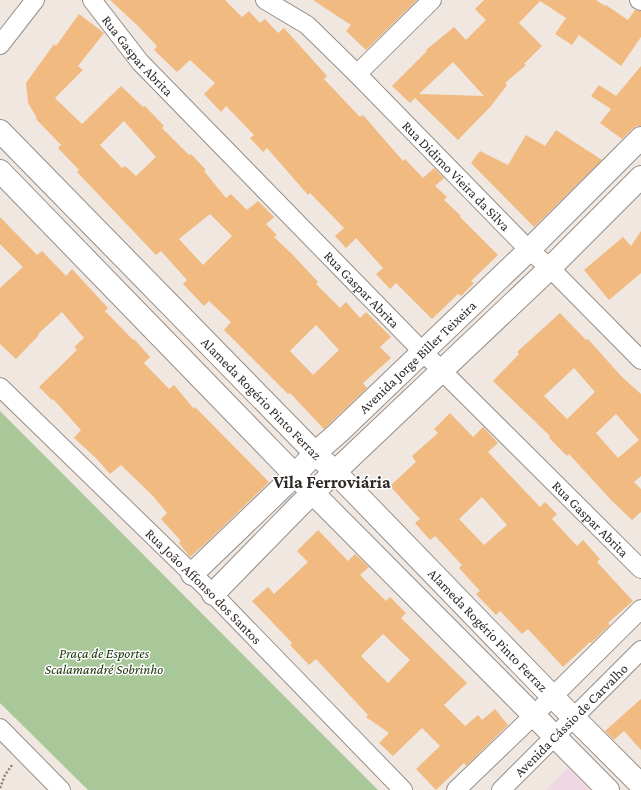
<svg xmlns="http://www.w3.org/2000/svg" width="641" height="790" viewBox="0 0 641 790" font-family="'Crimson Pro',serif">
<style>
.education{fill:#efd8e4}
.green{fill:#a8c899}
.building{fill:#f0ba80;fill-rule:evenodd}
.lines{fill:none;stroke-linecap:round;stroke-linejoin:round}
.minor-casing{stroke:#968e88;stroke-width:20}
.tertiary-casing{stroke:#968e88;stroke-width:24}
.path{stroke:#88817e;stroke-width:2.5;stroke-dasharray:2 2;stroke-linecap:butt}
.minor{stroke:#fff;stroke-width:18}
.tertiary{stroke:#fff;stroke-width:22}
.labels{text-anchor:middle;stroke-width:3;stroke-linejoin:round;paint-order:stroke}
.street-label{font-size:14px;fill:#2f2b29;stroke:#fff}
.park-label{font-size:14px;font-style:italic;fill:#173206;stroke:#fff}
.district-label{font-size:18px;font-weight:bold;fill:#2f2b29;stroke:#fff}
</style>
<rect width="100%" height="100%" fill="#f0e7e1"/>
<!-- education -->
<path class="education" d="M 568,768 L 590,790 L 546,790 Z"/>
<!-- green -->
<path class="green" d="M 0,411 L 378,790 L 88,790 L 0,703 Z"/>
<!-- building -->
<path class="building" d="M 110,0 L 225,0 L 242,17 L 249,11 L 260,23 L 265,19 L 278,33 L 284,28 L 327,76 L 324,79 L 360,117 L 363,115 L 403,161 L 405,159 L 423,178 L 434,168 L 444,178 L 435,186 L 447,197 L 444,200 L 461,216 L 460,217 L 498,255 L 471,281 L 474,283 L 461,296 L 458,294 L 432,319 L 396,283 L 390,289 L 376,274 L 383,268 L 356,238 L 346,248 L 335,236 L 344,228 L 310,193 L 308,195 L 267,148 L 263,152 L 250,138 L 254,135 L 226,106 L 221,112 L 204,94 L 215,83 L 190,60 L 177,72 L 154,50 L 157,46 L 138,26 Z
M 313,0 L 417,0 L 366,50 L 346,31 L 351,25 Z
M 484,0 L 596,0 L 605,6 L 606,5 L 628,20 L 635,10 L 641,11 L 641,37 L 621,66 L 579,35 L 572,45 L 555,34 L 566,18 L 540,1 L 519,23 L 542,46 L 524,64 L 526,65 L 505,83 L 507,85 L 491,106 L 458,140 L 415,98 L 410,103 L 392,86 L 427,51 L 426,50 L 454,27 L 466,40 L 486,20 L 475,9 ZM 453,62 L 484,96 L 419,94 Z
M 79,14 L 104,33 L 78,66 L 83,70 L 55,98 L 82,124 L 121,86 L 143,107 L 145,106 L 164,126 L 162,128 L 189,155 L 191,154 L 206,170 L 204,171 L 226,198 L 231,194 L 247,210 L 258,201 L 274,217 L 266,224 L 277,235 L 274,237 L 292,254 L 318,282 L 316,284 L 340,308 L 346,302 L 360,318 L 366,312 L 391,337 L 380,347 L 391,358 L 363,383 L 367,388 L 324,429 L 290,393 L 288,394 L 224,330 L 231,322 L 209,301 L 204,306 L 183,284 L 187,280 L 161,251 L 156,255 L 77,172 L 79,170 L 58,148 L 61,145 L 36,119 L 37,118 L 28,103 L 26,83 L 54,44 L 56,46 ZM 124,121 L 156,157 L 136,176 L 125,166 L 122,168 L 100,145 ZM 210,214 L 232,236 L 203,265 L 179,239 ZM 316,325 L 339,350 L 313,375 L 290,351 Z
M 641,66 L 641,126 L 637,126 L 632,129 L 622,139 L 600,123 L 611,109 L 591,96 L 599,85 L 616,96 Z
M 556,130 L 602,160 L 534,227 L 471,163 L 480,151 L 508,165 L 526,135 L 545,146 Z
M 0,217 L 37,255 L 42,251 L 66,276 L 72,269 L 108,308 L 105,311 L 133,340 L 134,339 L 150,357 L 144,363 L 169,389 L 174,385 L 194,409 L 195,407 L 269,482 L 206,543 L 190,557 L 179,543 L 181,541 L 161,519 L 167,513 L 153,496 L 121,465 L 110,474 L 97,459 L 74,438 L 81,430 L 53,399 L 52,400 L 39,387 L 77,350 L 74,347 L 84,338 L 62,312 L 38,334 L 39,335 L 16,359 L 0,344 L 0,288 L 23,267 L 0,244 Z
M 641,231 L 641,273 L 609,300 L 584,270 L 623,237 L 631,246 Z
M 560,313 L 586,340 L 588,339 L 621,376 L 641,394 L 641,476 L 634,482 L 641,489 L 641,512 L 632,520 L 612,501 L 569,454 L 567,456 L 549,438 L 550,436 L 493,381 L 519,354 L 517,352 ZM 574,368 L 595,392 L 567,419 L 544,396 ZM 616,414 L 639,440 L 618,458 L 596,433 Z
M 450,413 L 473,437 L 483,427 L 498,443 L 488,452 L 540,507 L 545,502 L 557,514 L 552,519 L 577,546 L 583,540 L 600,559 L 597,562 L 633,601 L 608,623 L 610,625 L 591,643 L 590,642 L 563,667 L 528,629 L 522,634 L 500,611 L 496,615 L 476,594 L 480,591 L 459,568 L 462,565 L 435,536 L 430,540 L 415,523 L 420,519 L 390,486 L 416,462 L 412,456 L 438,433 L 434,429 ZM 482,497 L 507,525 L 484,545 L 459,519 Z
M 318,530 L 348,561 L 355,554 L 369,567 L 360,575 L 386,601 L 390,597 L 406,613 L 401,618 L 467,683 L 444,705 L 465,726 L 478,715 L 482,720 L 495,709 L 508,725 L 466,766 L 464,763 L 436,790 L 416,769 L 440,746 L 422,728 L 393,756 L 379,743 L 389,733 L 366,717 L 368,715 L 316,659 L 309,665 L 290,645 L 292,643 L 252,601 L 268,587 L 274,594 L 308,562 L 297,551 ZM 383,634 L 410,660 L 388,683 L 361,656 Z
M 641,699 L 641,750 L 624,731 L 614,740 L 605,731 Z"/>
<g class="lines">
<!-- minor casing -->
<g class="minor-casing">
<g id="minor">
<path id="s1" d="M 92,0 L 140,62 L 423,352 L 641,569"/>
<path id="s2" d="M 265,0 L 307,25 L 357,74 L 529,250 L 550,268 L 641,360"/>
<path d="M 639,0 L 641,1"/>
<path d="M 0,45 L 35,0"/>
<path d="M 357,74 L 432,0"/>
<path id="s3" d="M 0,387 L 213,594 L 403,790"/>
<path d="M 0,728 L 61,790"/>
<path d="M 456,790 L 534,715 L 641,609"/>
<path id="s4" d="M 501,790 L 641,650"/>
</g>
</g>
<!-- tertiary casing -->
<g class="tertiary-casing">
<g id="tertiary">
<path id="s5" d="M 0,131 L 315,453 L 336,473 L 552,696 L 641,785"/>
<path d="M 0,171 L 295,475 L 608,790"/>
<path id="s6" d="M 192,574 L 295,475 L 315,453 L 338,433 L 529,250 L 641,138"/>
<path d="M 213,594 L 300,505 L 550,268 L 641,177"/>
</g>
</g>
<!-- path -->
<path class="path" d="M 0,788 L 5,775 L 12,765"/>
<!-- minor -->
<use href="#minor" class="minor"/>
<!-- tertiary -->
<use href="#tertiary" class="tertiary"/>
</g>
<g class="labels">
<!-- street labels -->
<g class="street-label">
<text dy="5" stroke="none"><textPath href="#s1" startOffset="72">Rua Gaspar Abrita</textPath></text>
<text dy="5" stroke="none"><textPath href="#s2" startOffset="261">Rua Didimo Vieira da Silva</textPath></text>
<text dy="5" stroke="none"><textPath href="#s1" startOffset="396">Rua Gaspar Abrita</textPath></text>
<text dy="5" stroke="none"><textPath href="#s6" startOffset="313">Avenida Jorge Biller Teixeira</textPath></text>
<text dy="5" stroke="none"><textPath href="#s5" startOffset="374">Alameda Rogério Pinto Ferraz</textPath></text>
<text dy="5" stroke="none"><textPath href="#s1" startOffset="720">Rua Gaspar Abrita</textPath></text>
<text dy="5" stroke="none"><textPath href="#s3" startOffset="285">Rua João Affonso dos Santos</textPath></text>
<text dy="5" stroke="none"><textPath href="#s5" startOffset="698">Alameda Rogério Pinto Ferraz</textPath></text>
<text dy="5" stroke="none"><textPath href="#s4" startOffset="99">Avenida Cássio de Carvalho</textPath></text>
</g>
<!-- park labels -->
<g class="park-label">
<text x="104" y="658">Praça de Esportes<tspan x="104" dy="16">Scalamandré Sobrinho</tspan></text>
</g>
<!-- district labels -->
<g class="district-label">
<text x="332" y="488">Vila Ferroviária</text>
</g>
</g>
</svg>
